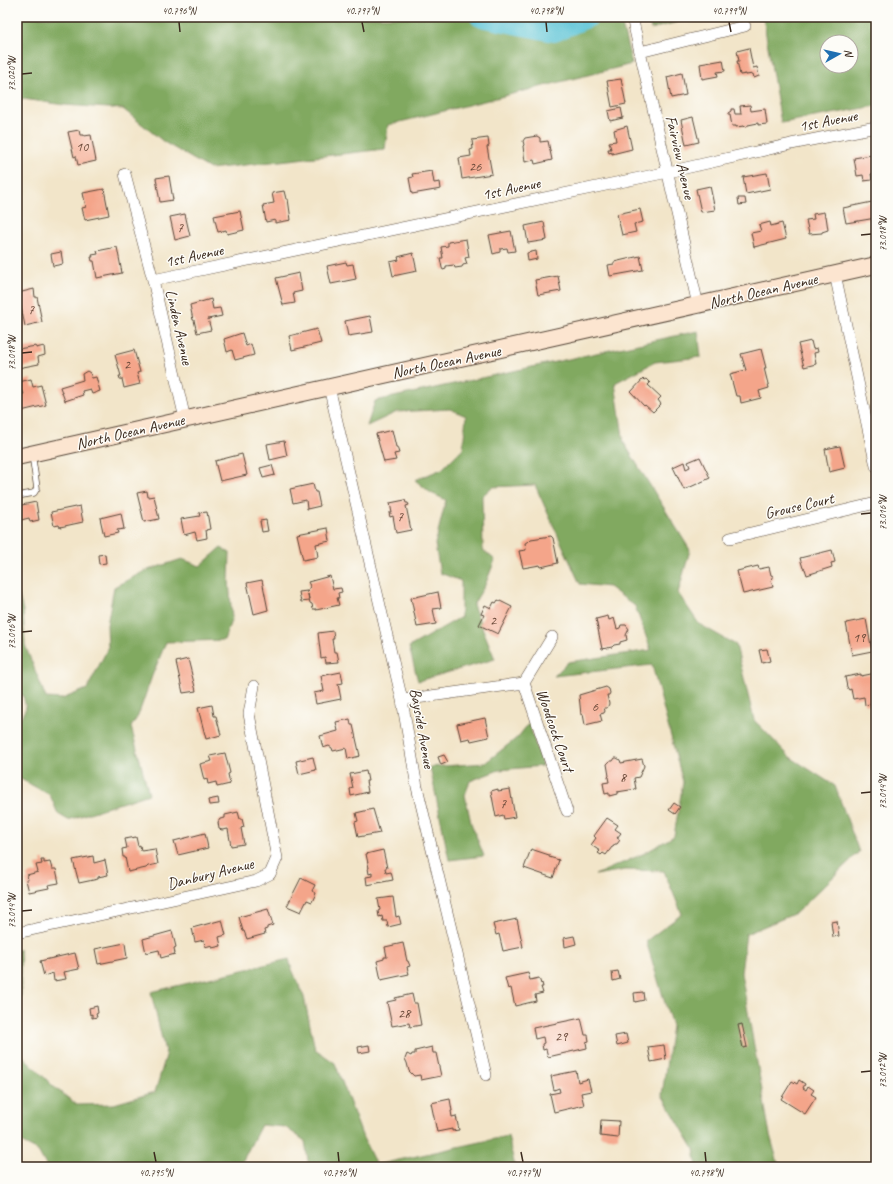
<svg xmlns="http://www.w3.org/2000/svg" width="893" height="1184" viewBox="0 0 893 1184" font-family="Caveat,sans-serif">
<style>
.forest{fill:#81a960;stroke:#5e6a3f;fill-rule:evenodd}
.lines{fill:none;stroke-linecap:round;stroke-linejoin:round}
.river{stroke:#5bc4d7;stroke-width:20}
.building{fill:#f4a58a}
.service-casing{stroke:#564638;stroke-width:7}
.minor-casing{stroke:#564638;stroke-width:12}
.secondary-casing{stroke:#564638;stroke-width:18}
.service{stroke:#fff;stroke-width:5.5}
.minor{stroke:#fff;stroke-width:11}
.secondary{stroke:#fce5d0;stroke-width:16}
.ticks{fill:none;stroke:#3b2a1e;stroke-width:1.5}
.labels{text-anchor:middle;stroke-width:3;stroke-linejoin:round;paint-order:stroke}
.number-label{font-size:14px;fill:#694939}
.street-label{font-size:16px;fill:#3b2a1e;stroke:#fdfcf7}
.neatline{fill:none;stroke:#3b2a1e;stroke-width:1.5}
.ticks-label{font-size:10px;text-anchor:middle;fill:#3b2a1e}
</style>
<rect width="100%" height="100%" fill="#fdfcf7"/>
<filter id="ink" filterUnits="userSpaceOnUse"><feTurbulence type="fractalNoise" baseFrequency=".025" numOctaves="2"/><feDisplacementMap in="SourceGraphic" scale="8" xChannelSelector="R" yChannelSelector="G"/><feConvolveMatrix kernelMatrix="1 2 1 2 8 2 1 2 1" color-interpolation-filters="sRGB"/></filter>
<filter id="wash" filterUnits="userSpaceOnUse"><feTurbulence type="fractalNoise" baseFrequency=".012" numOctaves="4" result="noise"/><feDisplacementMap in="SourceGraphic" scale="16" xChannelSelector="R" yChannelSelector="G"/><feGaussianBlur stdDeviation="0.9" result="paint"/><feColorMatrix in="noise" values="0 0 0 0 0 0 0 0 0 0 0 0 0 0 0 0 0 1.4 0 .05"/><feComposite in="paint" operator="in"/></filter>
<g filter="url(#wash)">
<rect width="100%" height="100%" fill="#f2e5c9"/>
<!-- forest -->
<path class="forest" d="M 17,17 L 620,17 L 632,64 L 388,125 L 385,149 L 210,169 L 164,142 L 123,109 L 64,105 L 17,98 Z
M 648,17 L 696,17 L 651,29 Z
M 763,17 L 876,17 L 876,106 L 781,123 ZM 827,42 L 851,42 L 851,66 L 827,66 Z
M 876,304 L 876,364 L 869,331 L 873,307 Z
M 698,331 L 701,357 L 655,362 L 615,383 L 624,443 L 690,550 L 678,593 L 699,624 L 736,645 L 754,720 L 790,757 L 835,786 L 859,852 L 796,913 L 746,934 L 741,973 L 770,1135 L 779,1167 L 697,1167 L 694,1149 L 662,1095 L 672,1026 L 646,941 L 682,914 L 664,871 L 625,870 L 595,875 L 645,853 L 674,836 L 683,782 L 652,665 L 554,676 L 568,662 L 651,650 L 635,606 L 609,587 L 580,584 L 535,485 L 492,487 L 482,496 L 483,550 L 495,560 L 485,585 L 473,605 L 495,659 L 418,681 L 409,647 L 461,617 L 461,581 L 440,573 L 435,544 L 446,500 L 431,493 L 415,480 L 442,469 L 463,448 L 466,416 L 450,409 L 397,412 L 367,426 L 375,401 Z
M 221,548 L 230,553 L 229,581 L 232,618 L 224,640 L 166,642 L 152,676 L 138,716 L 131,727 L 149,794 L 68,820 L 58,814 L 50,795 L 17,777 L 17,724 L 26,708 L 23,695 L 17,695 L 17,593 L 18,593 L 23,611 L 25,645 L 46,698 L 62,699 L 87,689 L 108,648 L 107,625 L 114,587 L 145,571 L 182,559 L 200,566 Z
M 529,723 L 542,766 L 499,770 L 470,781 L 465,795 L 471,823 L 484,856 L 449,860 L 430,767 L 485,763 L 518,737 Z
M 17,950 L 20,950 L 21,995 L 17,1003 Z
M 289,959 L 291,967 L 304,997 L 315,1049 L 335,1063 L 363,1138 L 376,1165 L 508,1136 L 515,1167 L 309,1167 L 305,1141 L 285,1127 L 261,1125 L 241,1164 L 241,1167 L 47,1167 L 38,1151 L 17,1140 L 17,1043 L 23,1056 L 54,1087 L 77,1105 L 114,1104 L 155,1092 L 166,1056 L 151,992 Z"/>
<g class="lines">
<!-- river -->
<path class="river" d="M 480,17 L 554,32 L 589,17"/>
</g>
<g id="blocks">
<!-- building -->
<path class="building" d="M 749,48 L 753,68 L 757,67 L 759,76 L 754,78 L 753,74 L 746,75 L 746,74 L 740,75 L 737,61 L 739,61 L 737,51 Z
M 723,60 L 725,71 L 717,72 L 718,76 L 702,79 L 700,64 Z
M 682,73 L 686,95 L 671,98 L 667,77 Z
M 621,79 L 626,104 L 612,107 L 607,81 Z
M 750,105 L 751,111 L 765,109 L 767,124 L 758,125 L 758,123 L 748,125 L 747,127 L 745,127 L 744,126 L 736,127 L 736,126 L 732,126 L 730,115 L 728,115 L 728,113 L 731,111 L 731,109 L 734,109 L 735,114 L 741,114 L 740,106 Z
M 621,108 L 623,118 L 610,121 L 608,111 Z
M 693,117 L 699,142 L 686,145 L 681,120 Z
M 627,126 L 632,149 L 612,154 L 612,152 L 609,153 L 608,149 L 611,149 L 609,142 L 616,141 L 614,130 Z
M 79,130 L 80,135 L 84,135 L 84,136 L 91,135 L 96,161 L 78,165 L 76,156 L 74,157 L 68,132 Z
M 537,136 L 540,138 L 540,142 L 548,141 L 552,160 L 535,164 L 534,160 L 525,162 L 523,146 L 524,145 L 523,141 L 525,138 Z
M 488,138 L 489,146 L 487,147 L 492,174 L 462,179 L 459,158 L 471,156 L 470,150 L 473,149 L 472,140 Z
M 871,155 L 872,158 L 876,157 L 876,173 L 871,174 L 872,180 L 864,181 L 863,175 L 857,176 L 854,158 Z
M 432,171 L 434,183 L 440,182 L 441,189 L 412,194 L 409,178 L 413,177 L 412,174 Z
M 767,173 L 770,189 L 746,194 L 743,177 Z
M 169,176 L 173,200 L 160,202 L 156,178 Z
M 710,186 L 715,210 L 701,212 L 696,189 Z
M 104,189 L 109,215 L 85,220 L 82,208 L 86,207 L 83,193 Z
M 284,191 L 286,199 L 288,199 L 291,220 L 275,223 L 275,220 L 266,222 L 263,205 L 274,203 L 272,193 Z
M 738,198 L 745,198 L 746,204 L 739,205 Z
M 872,202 L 873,206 L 876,205 L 876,218 L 846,223 L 843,208 Z
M 640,209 L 643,222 L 634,224 L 636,232 L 622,235 L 617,214 Z
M 240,211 L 244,230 L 227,234 L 226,230 L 218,232 L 214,216 Z
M 824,212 L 825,217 L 826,216 L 828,230 L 822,232 L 822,233 L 809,234 L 806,220 L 814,219 L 813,214 Z
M 185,214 L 190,236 L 175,240 L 170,217 Z
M 544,222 L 547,240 L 528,243 L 525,226 Z
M 770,222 L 771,226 L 782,223 L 786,239 L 754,247 L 751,233 L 761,231 L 759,225 Z
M 511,231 L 515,251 L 508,252 L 507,248 L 500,249 L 500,252 L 493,254 L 489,235 Z
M 466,239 L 469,257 L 465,258 L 467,264 L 463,265 L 462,267 L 455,268 L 454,265 L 446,266 L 446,269 L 443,270 L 442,268 L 440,258 L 443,258 L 441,247 L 448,246 L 448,242 Z
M 117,247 L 122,273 L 97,278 L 94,261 L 92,261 L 91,257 L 93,257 L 92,255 L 98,254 L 97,251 Z
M 536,251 L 537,259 L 528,261 L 527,253 Z
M 61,252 L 63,264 L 53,266 L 51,254 Z
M 413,253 L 417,271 L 393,276 L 390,262 L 399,260 L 398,257 Z
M 640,256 L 643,270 L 610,276 L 608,265 L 614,264 L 614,262 Z
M 346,262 L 347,265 L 353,264 L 356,279 L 331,284 L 327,266 Z
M 299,273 L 302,291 L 293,293 L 295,303 L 283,305 L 276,278 Z
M 558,276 L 561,291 L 538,295 L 535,280 Z
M 34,289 L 35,297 L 37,297 L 42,322 L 25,326 L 18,293 Z
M 211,299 L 213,309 L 220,308 L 222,316 L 208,319 L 211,330 L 197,333 L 194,320 L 193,320 L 190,305 Z
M 370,316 L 373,332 L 348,336 L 345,321 Z
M 317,329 L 321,343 L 292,350 L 289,336 Z
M 242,333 L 246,346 L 251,344 L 254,355 L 235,360 L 232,350 L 227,352 L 224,339 Z
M 811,341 L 813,349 L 817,348 L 818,352 L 814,353 L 816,364 L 804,367 L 798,344 Z
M 36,346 L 36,348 L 44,346 L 45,355 L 38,357 L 39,364 L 18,368 L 17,359 L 20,359 L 18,349 Z
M 761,349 L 766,368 L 764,368 L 769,388 L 759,391 L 761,398 L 741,403 L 740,396 L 736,396 L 730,374 L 746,370 L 741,354 Z
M 134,350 L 140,372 L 137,373 L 140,384 L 124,388 L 122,379 L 120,379 L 119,376 L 121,376 L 115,355 Z
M 87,371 L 90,373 L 92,378 L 96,377 L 100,391 L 92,394 L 90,389 L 82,391 L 83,395 L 65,401 L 60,387 L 83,380 L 82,374 Z
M 31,379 L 33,387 L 41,385 L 46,405 L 17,412 L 17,405 L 20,405 L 18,395 L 24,394 L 23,392 L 21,392 L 19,382 Z
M 643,379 L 644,380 L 646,379 L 650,383 L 648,385 L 661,397 L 658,400 L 661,404 L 653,412 L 645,405 L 644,406 L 631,392 Z
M 392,430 L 396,447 L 397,447 L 399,453 L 394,454 L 396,460 L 384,462 L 376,434 Z
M 284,441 L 287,456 L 270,460 L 267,444 Z
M 840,446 L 845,468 L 829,472 L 825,449 Z
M 242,454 L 247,475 L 220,481 L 215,461 Z
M 700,457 L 710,478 L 684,490 L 673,467 L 684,462 L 686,469 L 690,467 L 688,462 Z
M 272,465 L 275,475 L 263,478 L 260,468 Z
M 313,484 L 315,492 L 317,492 L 320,506 L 307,509 L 306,500 L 293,503 L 290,489 Z
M 147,491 L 148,497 L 154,496 L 159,519 L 144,522 L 137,493 Z
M 405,500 L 406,503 L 408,503 L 409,505 L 406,506 L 411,530 L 396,533 L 393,516 L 390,517 L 389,513 L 392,513 L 390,503 Z
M 36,502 L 39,520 L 30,522 L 29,518 L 17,521 L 17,506 Z
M 80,506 L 83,522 L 60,527 L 59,525 L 54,526 L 51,512 Z
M 207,512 L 210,529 L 206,530 L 207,538 L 197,540 L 195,532 L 184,535 L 181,519 L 200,516 L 199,513 Z
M 121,513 L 124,529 L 117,530 L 118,533 L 104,536 L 100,518 Z
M 266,520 L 268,531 L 262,532 L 260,521 Z
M 328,528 L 330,541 L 316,544 L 318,557 L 303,560 L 297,534 Z
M 551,536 L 553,538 L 558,563 L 541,567 L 540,565 L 523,568 L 519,551 L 526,550 L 525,543 L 528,542 L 531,539 Z
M 832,550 L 835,562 L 831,563 L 832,567 L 807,575 L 805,569 L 803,568 L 800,558 Z
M 105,554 L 106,563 L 99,564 L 98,555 Z
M 758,566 L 759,569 L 769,567 L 771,575 L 773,576 L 773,578 L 771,580 L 773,587 L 743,594 L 737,571 Z
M 330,576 L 333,589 L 341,588 L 342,592 L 338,593 L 339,598 L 337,598 L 339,605 L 316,610 L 316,609 L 313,609 L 312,604 L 310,603 L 308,594 L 309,601 L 301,602 L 299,592 L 307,591 L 307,593 L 310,586 L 308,582 Z
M 262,580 L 268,610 L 254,614 L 247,583 Z
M 438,592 L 441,608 L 433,609 L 436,624 L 417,627 L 411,598 Z
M 498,600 L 512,607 L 498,634 L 479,625 L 484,615 L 481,614 L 485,605 L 491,608 L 494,602 L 496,603 Z
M 608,616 L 609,620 L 614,618 L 617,629 L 620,628 L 621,625 L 626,625 L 629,629 L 626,635 L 627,640 L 620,642 L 620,644 L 614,645 L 612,647 L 602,649 L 596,619 Z
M 866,619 L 872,651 L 852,655 L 846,623 Z
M 333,631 L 334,639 L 332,639 L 334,652 L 337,652 L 339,662 L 326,663 L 325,657 L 321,658 L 318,633 Z
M 767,649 L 770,661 L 762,663 L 759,650 Z
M 188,659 L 196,691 L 183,693 L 176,662 Z
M 341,672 L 343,683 L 338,684 L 341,699 L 316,704 L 314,693 L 324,691 L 321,676 Z
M 876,673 L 876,703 L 865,705 L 864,697 L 853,699 L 851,689 L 849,690 L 847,687 L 845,677 L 861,674 L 861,676 Z
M 606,687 L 609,689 L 610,693 L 609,695 L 607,695 L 609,704 L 607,708 L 604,708 L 605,711 L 604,713 L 600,714 L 602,721 L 585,725 L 583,714 L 581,715 L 579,695 Z
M 212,705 L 214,716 L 216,716 L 221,735 L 206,739 L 198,708 Z
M 485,718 L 489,737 L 471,741 L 470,738 L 461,740 L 457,724 Z
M 350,719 L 351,725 L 353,725 L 360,756 L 348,759 L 346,748 L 333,751 L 332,748 L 329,746 L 323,748 L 320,736 L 338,731 L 336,722 Z
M 225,753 L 230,773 L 228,774 L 230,784 L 217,787 L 216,782 L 208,784 L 207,779 L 204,780 L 200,764 L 212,761 L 210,756 Z
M 444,755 L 448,762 L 441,765 L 438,757 Z
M 313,757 L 316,770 L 299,774 L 296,761 Z
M 615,758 L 617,758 L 620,760 L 621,763 L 642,759 L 644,766 L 639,777 L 634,778 L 636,789 L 617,792 L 617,794 L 609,796 L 609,793 L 605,794 L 603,783 L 609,782 L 608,777 L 609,776 L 607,764 L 610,761 L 613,761 Z
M 366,771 L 368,781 L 366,781 L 368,792 L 351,796 L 350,789 L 353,788 L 350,774 Z
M 498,789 L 498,791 L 510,789 L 515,817 L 504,819 L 503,815 L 496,817 L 491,791 Z
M 218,798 L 219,804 L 209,805 L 208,800 Z
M 674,803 L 680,807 L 675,814 L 669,810 Z
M 373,809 L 380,833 L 358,837 L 355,822 L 358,821 L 356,813 Z
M 238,812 L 240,819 L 242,819 L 244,827 L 241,828 L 244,844 L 231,846 L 228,829 L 222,830 L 219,829 L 218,822 L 220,819 L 225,818 L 225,815 Z
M 607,818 L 618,825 L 615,829 L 621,833 L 617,838 L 620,840 L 617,844 L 615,844 L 613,847 L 612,847 L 606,855 L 603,853 L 601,855 L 598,853 L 600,851 L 591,845 L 596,838 L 594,836 Z
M 205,833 L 208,848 L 178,855 L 174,841 Z
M 136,837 L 138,846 L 140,845 L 141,851 L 155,849 L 158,864 L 148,866 L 146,868 L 128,872 L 125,857 L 123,857 L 122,849 L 127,848 L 125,839 Z
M 531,849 L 549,855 L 549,857 L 559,860 L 553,878 L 524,868 Z
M 383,850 L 387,868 L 385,868 L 386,873 L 391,872 L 393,880 L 367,885 L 366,877 L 372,876 L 372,873 L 369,874 L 368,868 L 369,868 L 366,854 Z
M 93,856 L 94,863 L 105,860 L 108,875 L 98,877 L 98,879 L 79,883 L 73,860 Z
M 41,860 L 44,860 L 44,863 L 50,862 L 52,869 L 56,869 L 59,883 L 48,885 L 49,888 L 29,892 L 26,880 L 28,880 L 27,875 L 38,872 L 36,865 L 42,864 Z
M 301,878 L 315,885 L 312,891 L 316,893 L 312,902 L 307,900 L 301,912 L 287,906 Z
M 393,897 L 396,917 L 399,916 L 401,924 L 388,927 L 387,921 L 383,921 L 382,916 L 379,917 L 378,911 L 380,910 L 378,899 Z
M 268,909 L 273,925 L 267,927 L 267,929 L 264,930 L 265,934 L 247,939 L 244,931 L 243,931 L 239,917 Z
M 517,919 L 523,947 L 503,951 L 499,934 L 496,935 L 493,924 Z
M 222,920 L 226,935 L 219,937 L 221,946 L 212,948 L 212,945 L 205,947 L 204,940 L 195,942 L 192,928 Z
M 837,921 L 839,936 L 833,937 L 831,922 Z
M 172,931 L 176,947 L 174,948 L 175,954 L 161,958 L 159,950 L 146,953 L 143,939 Z
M 574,936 L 576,944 L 565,947 L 564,938 Z
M 125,943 L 127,958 L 98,964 L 95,949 Z
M 403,943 L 407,961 L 408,961 L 410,966 L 407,967 L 409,974 L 381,980 L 377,961 L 384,959 L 384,957 L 387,957 L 385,947 Z
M 75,953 L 79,969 L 64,972 L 66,979 L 54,981 L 53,973 L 44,976 L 40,961 Z
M 618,971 L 620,979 L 613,981 L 612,972 Z
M 528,973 L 530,980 L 539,978 L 541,984 L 542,983 L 543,987 L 541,987 L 543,993 L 535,995 L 536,1001 L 515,1006 L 511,988 L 508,989 L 505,978 Z
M 643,992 L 644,1000 L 635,1002 L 634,993 Z
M 412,994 L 414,1003 L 417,1003 L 421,1025 L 410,1027 L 409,1023 L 392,1026 L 387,1002 L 396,1000 L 395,998 Z
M 97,1006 L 98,1013 L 96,1014 L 97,1017 L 92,1018 L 92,1014 L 90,1015 L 89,1008 Z
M 581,1018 L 585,1035 L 588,1035 L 589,1041 L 586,1042 L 587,1048 L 548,1057 L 546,1049 L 543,1050 L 542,1044 L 544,1043 L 543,1037 L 535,1039 L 533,1028 Z
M 742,1024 L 747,1047 L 743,1048 L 738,1025 Z
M 626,1034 L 628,1043 L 617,1046 L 615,1036 Z
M 369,1045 L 370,1051 L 359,1053 L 358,1047 Z
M 664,1045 L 666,1059 L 651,1062 L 648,1047 Z
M 432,1047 L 433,1053 L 436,1053 L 441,1076 L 421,1080 L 420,1075 L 414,1076 L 409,1071 L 407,1063 L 405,1059 L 407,1054 L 411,1056 L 412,1054 L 415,1054 L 415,1051 Z
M 576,1071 L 578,1082 L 588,1079 L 591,1091 L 581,1093 L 584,1105 L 554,1112 L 550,1094 L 560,1092 L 559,1088 L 554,1090 L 551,1076 Z
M 799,1080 L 805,1084 L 803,1088 L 806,1090 L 808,1086 L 814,1090 L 811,1094 L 816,1097 L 805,1114 L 781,1099 L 792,1081 L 797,1084 Z
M 450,1099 L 452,1111 L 451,1111 L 452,1117 L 456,1116 L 459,1130 L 452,1131 L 452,1129 L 437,1132 L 431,1103 Z
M 601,1120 L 619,1121 L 618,1138 L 600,1136 Z"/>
</g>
</g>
<g filter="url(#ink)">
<use href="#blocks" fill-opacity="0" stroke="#564638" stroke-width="1"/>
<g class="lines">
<!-- service casing -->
<g class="service-casing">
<path id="service" d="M 17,496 L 34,493 L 37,488 L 32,454"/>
</g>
<!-- minor casing -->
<g class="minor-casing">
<path id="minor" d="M 632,17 L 698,305
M 640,52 L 745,26
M 125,174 L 153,280 L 185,419
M 835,274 L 876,466
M 153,280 L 668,172 L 791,144 L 876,127
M 329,387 L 402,700 L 417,787 L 486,1075
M 730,538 L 876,503
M 524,683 L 567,811
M 524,683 L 552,637
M 402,700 L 524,683
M 17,933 L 256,881 L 270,874 L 277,858 L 249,714 L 254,686"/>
</g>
<!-- secondary casing -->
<g class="secondary-casing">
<path id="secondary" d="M 17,457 L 876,265"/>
</g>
<!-- service -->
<use href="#service" class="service"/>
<!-- minor -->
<use href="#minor" class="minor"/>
<!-- secondary -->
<use href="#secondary" class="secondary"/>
</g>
</g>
<!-- ticks -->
<path class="ticks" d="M 179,22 L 180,32M 362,22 L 364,32M 546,22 L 547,32M 729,22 L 731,32M 22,74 L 32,73M 861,235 L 871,234M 22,353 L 32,352M 861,514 L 871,513M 22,632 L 32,631M 861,793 L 871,792M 22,911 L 32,910M 861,1072 L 871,1071M 154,1152 L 156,1162M 338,1152 L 339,1162M 521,1152 L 523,1162M 705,1152 L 706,1162"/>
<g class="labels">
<!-- number labels -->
<g class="number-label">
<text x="82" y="151">10</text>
<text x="475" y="171">26</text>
<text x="180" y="232">7</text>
<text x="31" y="314">7</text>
<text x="127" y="369">2</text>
<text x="400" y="521">7</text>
<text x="493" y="625">2</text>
<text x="859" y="642">19</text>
<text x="595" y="711">6</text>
<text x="623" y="782">8</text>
<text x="503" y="808">7</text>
<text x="404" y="1018">28</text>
<text x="561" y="1041">29</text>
</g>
<!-- street labels -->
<g class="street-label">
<text transform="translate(828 120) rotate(-11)" y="6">1st Avenue</text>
<text transform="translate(681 157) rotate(77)" y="6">Fairview Avenue</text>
<text transform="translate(511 188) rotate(-12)" y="6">1st Avenue</text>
<text transform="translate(194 255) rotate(-12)" y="6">1st Avenue</text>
<text transform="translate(763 290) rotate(-13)" y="6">North Ocean Avenue</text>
<text transform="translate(180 327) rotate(77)" y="6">Linden Avenue</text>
<text transform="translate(446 361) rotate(-12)" y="6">North Ocean Avenue</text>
<text transform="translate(130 431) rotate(-13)" y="6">North Ocean Avenue</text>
<text transform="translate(799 505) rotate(-13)" y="6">Grouse Court</text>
<text transform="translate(423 728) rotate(80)" y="6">Bayside Avenue</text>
<text transform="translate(556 730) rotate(71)" y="6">Woodcock Court</text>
<text transform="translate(210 873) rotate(-14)" y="6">Danbury Avenue</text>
</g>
</g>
<!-- margin -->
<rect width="893" height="1184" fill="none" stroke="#fdfcf7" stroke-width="44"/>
<!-- north arrow -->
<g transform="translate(839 54) rotate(82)"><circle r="19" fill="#fdfcf7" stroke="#afa8a0"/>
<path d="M0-3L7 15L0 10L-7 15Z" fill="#1f6fb2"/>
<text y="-6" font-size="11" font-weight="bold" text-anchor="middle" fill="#3b2a1e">N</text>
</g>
<rect x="22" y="22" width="849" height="1140" class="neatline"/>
<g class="ticks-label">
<text x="179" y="14">40.796°N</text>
<text x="362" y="14">40.797°N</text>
<text x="546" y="14">40.798°N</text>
<text x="729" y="14">40.799°N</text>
<text transform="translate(11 74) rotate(-90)" y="4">73.020°W</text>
<text transform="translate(882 234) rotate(-90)" y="4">73.018°W</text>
<text transform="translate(11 353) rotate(-90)" y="4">73.018°W</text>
<text transform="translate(882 513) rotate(-90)" y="4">73.016°W</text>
<text transform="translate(11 632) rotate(-90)" y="4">73.016°W</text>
<text transform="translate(882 792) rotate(-90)" y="4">73.014°W</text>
<text transform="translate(11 911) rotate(-90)" y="4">73.014°W</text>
<text transform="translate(882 1071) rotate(-90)" y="4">73.012°W</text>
<text x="156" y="1176">40.795°N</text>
<text x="339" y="1176">40.796°N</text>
<text x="523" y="1176">40.797°N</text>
<text x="706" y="1176">40.798°N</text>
</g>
</svg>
